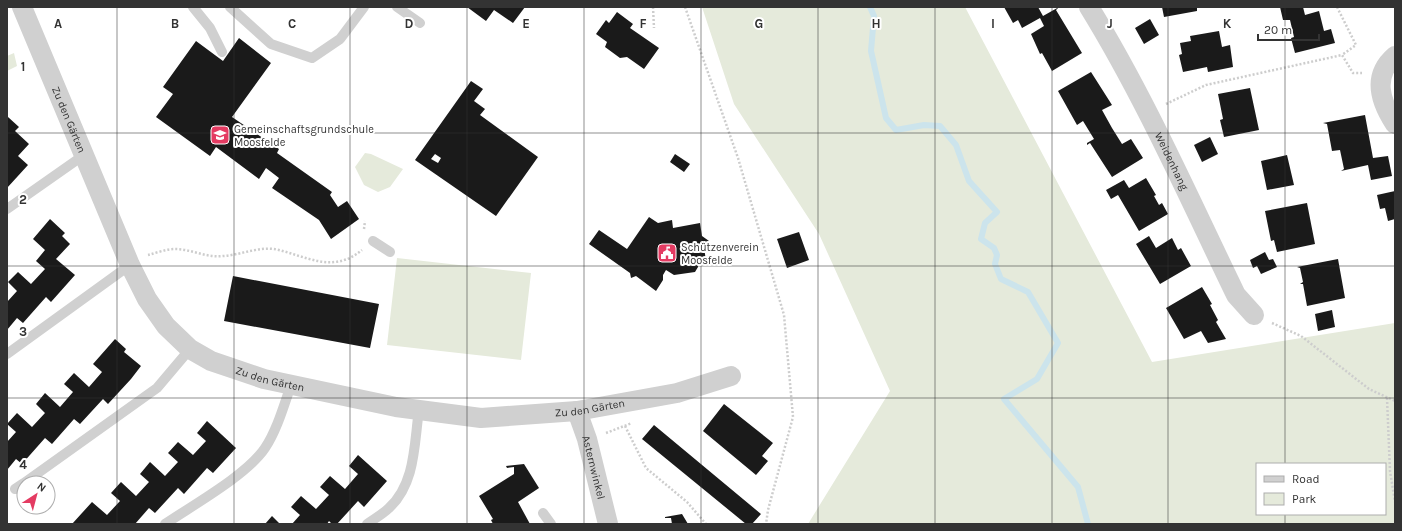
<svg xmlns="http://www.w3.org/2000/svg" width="1402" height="531" viewBox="0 0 1402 531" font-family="Karla,sans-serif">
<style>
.green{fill:#e5eadb;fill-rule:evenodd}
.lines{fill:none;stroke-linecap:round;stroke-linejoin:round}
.stream{stroke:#cce4ec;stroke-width:6}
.building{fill:#1a1a1a;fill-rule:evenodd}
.path{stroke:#cdcdcd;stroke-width:2.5;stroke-dasharray:2 2;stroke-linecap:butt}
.lane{stroke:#d0d0d0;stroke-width:10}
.street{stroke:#d0d0d0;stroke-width:20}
.grid{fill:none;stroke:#333;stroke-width:1;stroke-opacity:0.55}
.labels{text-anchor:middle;stroke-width:4;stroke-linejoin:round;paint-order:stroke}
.street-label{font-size:11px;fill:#333;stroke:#fff}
.poi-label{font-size:11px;fill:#333;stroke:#fff;text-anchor:start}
.grid-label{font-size:13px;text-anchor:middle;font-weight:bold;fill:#333;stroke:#fff;stroke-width:4;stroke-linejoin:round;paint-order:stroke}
</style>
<rect width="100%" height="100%" fill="#fff"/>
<!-- green -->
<path class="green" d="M 702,7 L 965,7 L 1152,362 L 1395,323 L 1395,524 L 808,524 L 890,391 L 819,234 L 734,104 ZM 1257,464 L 1385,464 L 1385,514 L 1257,514 Z
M 14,53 L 17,66 L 7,71 L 7,56 Z
M 365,153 L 371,154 L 403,169 L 390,187 L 378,192 L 364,185 L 355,167 Z
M 397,258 L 531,273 L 521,360 L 387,345 Z"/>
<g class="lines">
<!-- stream -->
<path class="stream" d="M 870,7 L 874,16 L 871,51 L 886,118 L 896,130 L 924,125 L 940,126 L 956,145 L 969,181 L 997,212 L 985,223 L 981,239 L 994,248 L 997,255 L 995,264 L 1001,279 L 1028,292 L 1058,343 L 1037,379 L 1004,399 L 1078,487 L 1088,524"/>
</g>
<!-- building -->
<path class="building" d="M 467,7 L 525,7 L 513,23 L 494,10 L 486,21 Z
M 1004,7 L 1038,7 L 1043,16 L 1059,7 L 1056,10 L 1082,53 L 1052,71 L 1042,53 L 1040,54 L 1031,34 L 1044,26 L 1040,18 L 1022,28 L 1018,20 L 1013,23 Z
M 1162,7 L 1197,7 L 1197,11 L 1164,17 Z
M 1280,7 L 1303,7 L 1305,15 L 1319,11 L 1324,31 L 1331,29 L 1335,43 L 1295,53 L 1291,38 L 1294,37 L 1290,20 L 1283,20 Z
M 617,12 L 633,24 L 630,28 L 659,48 L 644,69 L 627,57 L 620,58 L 605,47 L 607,42 L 596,34 L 606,20 L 609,23 Z
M 1150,19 L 1159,35 L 1144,44 L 1135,28 Z
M 1219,31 L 1222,47 L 1230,45 L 1233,67 L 1208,72 L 1207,67 L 1183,72 L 1179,55 L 1182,54 L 1180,43 L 1191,41 L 1190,36 Z
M 239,38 L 271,63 L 232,117 L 279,149 L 277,153 L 332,192 L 330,195 L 338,207 L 347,201 L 359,219 L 331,239 L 319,220 L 272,188 L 279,178 L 266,168 L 259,179 L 216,147 L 210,156 L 156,117 L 173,94 L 163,87 L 196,41 L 223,61 Z
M 1091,72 L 1112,105 L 1102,110 L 1112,128 L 1122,144 L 1131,139 L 1143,158 L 1112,177 L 1090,143 L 1087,145 L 1087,143 L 1094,139 L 1083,121 L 1077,125 L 1058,91 Z
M 471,81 L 483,89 L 474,101 L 485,109 L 480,115 L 538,157 L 496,216 L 415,160 ZM 435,154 L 441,158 L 438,163 L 431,159 Z
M 1250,88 L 1259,130 L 1224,137 L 1220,120 L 1223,119 L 1218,94 Z
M 1365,115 L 1373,158 L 1388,156 L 1392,176 L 1371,180 L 1368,165 L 1341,171 L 1344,169 L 1340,150 L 1332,151 L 1327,124 L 1323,123 Z
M 8,117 L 19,127 L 15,131 L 29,144 L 18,156 L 28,165 L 7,188 L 7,119 Z
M 1210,137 L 1218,154 L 1202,162 L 1194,145 Z
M 675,154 L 690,164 L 684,172 L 670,162 Z
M 1287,155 L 1294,185 L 1267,190 L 1261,161 Z
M 1146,178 L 1156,195 L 1154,196 L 1159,205 L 1162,203 L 1168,214 L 1139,231 L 1118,195 L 1111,199 L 1106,190 L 1124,180 L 1129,188 Z
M 1395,191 L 1395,219 L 1388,221 L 1385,208 L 1380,209 L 1377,195 Z
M 1307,203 L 1315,244 L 1277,252 L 1274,240 L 1271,241 L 1265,211 Z
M 649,217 L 658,223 L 672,220 L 673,228 L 700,223 L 702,236 L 709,241 L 704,247 L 706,261 L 698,263 L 698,267 L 695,272 L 674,275 L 666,270 L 663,275 L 663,280 L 656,291 L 636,276 L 631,278 L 630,273 L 589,244 L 599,230 L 627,249 Z
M 50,219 L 65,233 L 62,236 L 70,244 L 56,259 L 75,275 L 51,302 L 46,297 L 23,323 L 17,318 L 7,330 L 7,302 L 17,291 L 8,282 L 18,272 L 31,284 L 45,269 L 36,261 L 45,250 L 33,239 Z
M 799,232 L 809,260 L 787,268 L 777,239 Z
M 1149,236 L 1156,248 L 1172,238 L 1178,250 L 1181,248 L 1191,266 L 1160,284 L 1136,244 Z
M 1265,252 L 1269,260 L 1273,259 L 1277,267 L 1261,274 L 1257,266 L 1253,268 L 1250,260 Z
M 1338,259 L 1345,298 L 1307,306 L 1303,284 L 1300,284 L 1303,282 L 1300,268 L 1297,267 Z
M 233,276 L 379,304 L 370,348 L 224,321 Z
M 1202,287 L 1212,304 L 1210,305 L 1218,320 L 1216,322 L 1226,339 L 1208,343 L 1201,331 L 1184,339 L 1166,308 Z
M 1332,310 L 1335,327 L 1318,331 L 1315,314 Z
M 115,339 L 126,349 L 124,352 L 141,366 L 131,379 L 108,404 L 103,399 L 80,424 L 74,419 L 52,444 L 45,438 L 22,464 L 16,459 L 7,470 L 7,442 L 16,432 L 7,424 L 17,413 L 32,427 L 45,413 L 36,404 L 45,393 L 60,407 L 73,392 L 64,384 L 74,373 L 89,387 L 102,372 L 93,364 Z
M 724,404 L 773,443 L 762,456 L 768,461 L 756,475 L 703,431 Z
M 207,421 L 236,448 L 213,473 L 207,468 L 184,494 L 178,488 L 155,513 L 149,508 L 135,524 L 72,524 L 92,502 L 107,515 L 120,501 L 111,493 L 121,482 L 136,496 L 149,482 L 140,474 L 150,462 L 165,476 L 178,462 L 168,453 L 178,442 L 193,455 L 206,441 L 197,433 Z
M 654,425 L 761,514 L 752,524 L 746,524 L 642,439 Z
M 358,455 L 387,481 L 364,507 L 358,501 L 337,524 L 332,524 L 329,521 L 327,524 L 292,524 L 300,515 L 291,507 L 301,496 L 316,509 L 329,495 L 320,487 L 330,476 L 345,489 L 358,474 L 349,466 Z
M 524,464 L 539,488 L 518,502 L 530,524 L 493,524 L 491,520 L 493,519 L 479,496 L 514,474 L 514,467 L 507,468 L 506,466 Z
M 682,514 L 688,524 L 672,524 L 671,518 L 665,518 L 665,517 Z
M 272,516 L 280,524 L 265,524 Z"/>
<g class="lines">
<!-- path -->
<path class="path" d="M 653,7 L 654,28
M 685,7 L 738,158 L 784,315 L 793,417 L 768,510 L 766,524
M 1337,7 L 1356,45 L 1342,55 L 1353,73 L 1362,73
M 1166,104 L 1206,85 L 1342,55
M 364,229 L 365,221
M 148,255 C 156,253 166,249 175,249 C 191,249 206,258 223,256 C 240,255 257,247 274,249 C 305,255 332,275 362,250
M 1272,323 L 1301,336 L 1369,389 L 1395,401
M 1387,398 L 1390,471 L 1395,502
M 625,426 L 646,468 L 687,502 L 706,524
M 606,433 L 632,423"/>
<!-- lane -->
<path class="lane" d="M 193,7 L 210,28 L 222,52
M 230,7 L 271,44 L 312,58 L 340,39 L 364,7
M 397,7 L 420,23
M 7,209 L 84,155
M 373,241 L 390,252
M 7,354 L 130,265
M 24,483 L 157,388 L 190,349
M 15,489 L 24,483
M 543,513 L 551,524
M 165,524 C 193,505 247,475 265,448 C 277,430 284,405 291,385
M 367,524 C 374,519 383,514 389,508 C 416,483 414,443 419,410"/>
<!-- street -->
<g class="street">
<path id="s1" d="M 22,7 L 130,265 L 147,299 L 166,326 L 190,349 L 211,361 L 264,379 L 396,407 L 481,418 L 577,411 L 677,393 L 731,376"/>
<path id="s2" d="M 1089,7 C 1145,98 1189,198 1236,295 L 1254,315"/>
<path d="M 1395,56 C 1372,76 1380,101 1395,124"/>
<path id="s3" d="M 577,411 L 587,439 L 608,524"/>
</g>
</g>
<!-- grid -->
<path class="grid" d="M 117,7 L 117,524M 234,7 L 234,524M 350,7 L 350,524M 467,7 L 467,524M 584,7 L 584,524M 701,7 L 701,524M 818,7 L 818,524M 935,7 L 935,524M 1052,7 L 1052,524M 1168,7 L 1168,524M 1285,7 L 1285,464M 7,133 L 1395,133M 7,266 L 1395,266M 7,398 L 1395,398M 1285,514 L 1285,524"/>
<!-- icons -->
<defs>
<g id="school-square" transform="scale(1)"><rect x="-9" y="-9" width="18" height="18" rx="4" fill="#e43b62" stroke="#fff"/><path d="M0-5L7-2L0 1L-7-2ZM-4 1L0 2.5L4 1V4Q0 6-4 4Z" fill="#fff"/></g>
<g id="civic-square" transform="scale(1)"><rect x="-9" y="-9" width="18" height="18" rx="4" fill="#e43b62" stroke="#fff"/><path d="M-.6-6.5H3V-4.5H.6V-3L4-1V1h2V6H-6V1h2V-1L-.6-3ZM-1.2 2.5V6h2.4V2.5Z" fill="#fff"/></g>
</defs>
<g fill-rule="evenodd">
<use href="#school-square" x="220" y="135"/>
<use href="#civic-square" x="667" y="253"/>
</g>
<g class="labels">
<!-- street labels -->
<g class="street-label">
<text dy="4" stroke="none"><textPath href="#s1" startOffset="122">Zu den Gärten</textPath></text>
<text dy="4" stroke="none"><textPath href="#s2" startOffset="175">Weidenhang</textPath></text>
<text dy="4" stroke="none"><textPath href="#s1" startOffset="470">Zu den Gärten</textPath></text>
<text dy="4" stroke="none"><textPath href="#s1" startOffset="794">Zu den Gärten</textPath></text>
<text dy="4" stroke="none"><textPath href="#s3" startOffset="59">Asternwinkel</textPath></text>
</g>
<!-- poi labels -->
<g class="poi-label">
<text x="234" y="133">Gemeinschaftsgrundschule<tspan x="234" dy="13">Moosfelde</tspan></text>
<text x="681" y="251">Schützenverein<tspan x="681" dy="13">Moosfelde</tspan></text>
</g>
</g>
<g class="grid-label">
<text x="58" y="28">A</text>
<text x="175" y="28">B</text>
<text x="292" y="28">C</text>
<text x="409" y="28">D</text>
<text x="526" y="28">E</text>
<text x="643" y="28">F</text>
<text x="759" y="28">G</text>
<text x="876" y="28">H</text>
<text x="993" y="28">I</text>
<text x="1110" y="28">J</text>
<text x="1227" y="28">K</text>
<text x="23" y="71">1</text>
<text x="23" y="204">2</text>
<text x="23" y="336">3</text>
<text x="23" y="469">4</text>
</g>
<!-- border -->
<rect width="1402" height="531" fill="none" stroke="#333333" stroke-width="16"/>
<!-- legend -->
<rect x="1256" y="463" width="130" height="52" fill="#ffffff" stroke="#adadad"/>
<rect x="1264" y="476" width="20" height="6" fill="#d0d0d0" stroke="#adadad"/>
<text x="1292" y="483" font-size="12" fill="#333333">Road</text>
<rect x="1264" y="493" width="20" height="12" fill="#e5eadb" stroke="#adadad"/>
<text x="1292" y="503" font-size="12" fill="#333333">Park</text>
<!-- north arrow -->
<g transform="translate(36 495) rotate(36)"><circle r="19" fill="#ffffff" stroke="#adadad"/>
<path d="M0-3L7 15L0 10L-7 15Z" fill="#e43b62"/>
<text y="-6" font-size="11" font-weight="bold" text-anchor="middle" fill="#333333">N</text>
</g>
<!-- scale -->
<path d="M1258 34v6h61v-6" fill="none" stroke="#333333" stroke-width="2"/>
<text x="1264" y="34" font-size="12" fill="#333333" stroke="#ffffff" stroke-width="3" paint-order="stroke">20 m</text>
</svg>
